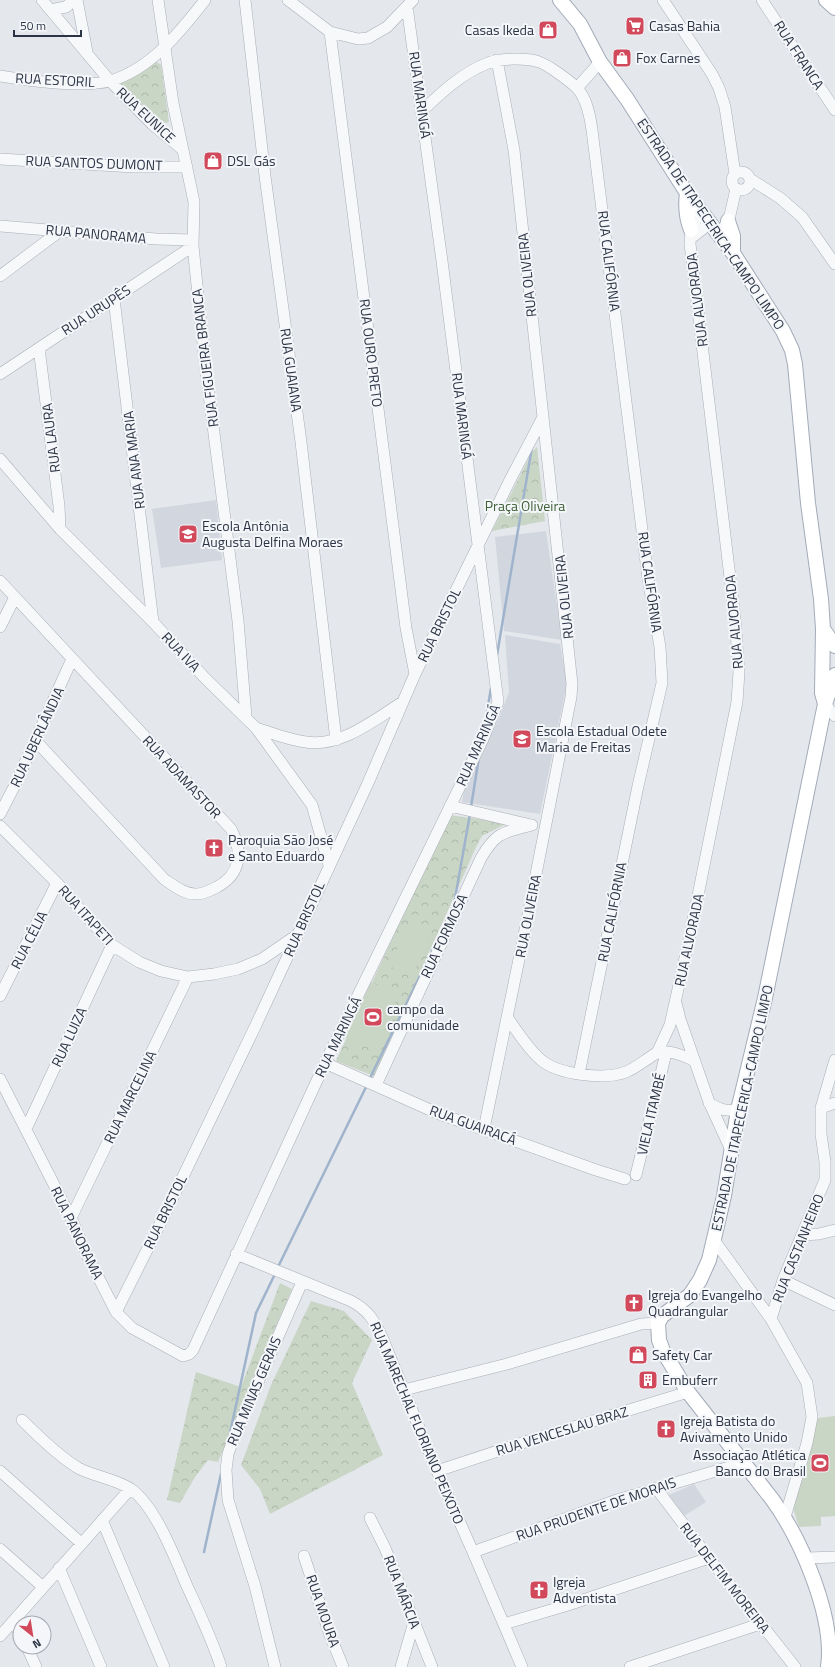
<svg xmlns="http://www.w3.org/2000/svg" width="835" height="1667" viewBox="0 0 835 1667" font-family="'Titillium Web',sans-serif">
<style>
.built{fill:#d2d6de}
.forest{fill:url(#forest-crowns)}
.pitch{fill:#c9d6c5}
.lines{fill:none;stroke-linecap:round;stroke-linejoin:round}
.stream{stroke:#9fb4cc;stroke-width:2.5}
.minor-casing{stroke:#a9aeb7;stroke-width:12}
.major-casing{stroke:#a3abb8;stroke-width:16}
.minor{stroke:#f7f8fa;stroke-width:11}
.major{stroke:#fff;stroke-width:14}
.labels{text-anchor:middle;stroke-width:4;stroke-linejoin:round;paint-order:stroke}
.poi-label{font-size:14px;fill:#2b3445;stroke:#f4f6f9;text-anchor:start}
.street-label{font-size:14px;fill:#2b3445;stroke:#f4f6f9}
.park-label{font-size:14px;fill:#3f6138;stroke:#f4f6f9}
</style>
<defs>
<pattern id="forest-crowns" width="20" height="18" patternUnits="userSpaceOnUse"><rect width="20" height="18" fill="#c9d6c5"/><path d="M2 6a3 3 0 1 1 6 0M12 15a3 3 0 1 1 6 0" fill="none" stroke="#adb8ab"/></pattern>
</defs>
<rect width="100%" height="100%" fill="#e4e7ec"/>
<!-- built -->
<path class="built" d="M 216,500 L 222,560 L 161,568 L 152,509 Z
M 546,531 L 562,640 L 504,631 L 495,537 Z
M 505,635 L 560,644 L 567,683 L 540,814 L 462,802 L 465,785 L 499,718 L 509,692 Z
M 694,1484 L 706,1502 L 684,1516 L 669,1495 Z"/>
<!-- forest -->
<path class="forest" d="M 155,61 L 161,65 L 169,122 L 165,123 L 119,85 L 121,81 Z
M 537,447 L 545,521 L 492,531 L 532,452 Z
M 449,815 L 508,823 L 482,836 L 477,845 L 374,1076 L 336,1061 Z
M 280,1283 L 292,1289 L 218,1462 L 208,1460 L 195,1477 L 180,1503 L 167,1500 L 196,1372 L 241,1387 Z
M 311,1301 L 344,1311 L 372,1340 L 352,1383 L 383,1455 L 270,1514 L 260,1489 L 241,1465 L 271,1385 Z"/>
<!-- pitch -->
<path class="pitch" d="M 410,922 L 432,932 L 412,976 L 389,966 Z
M 371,982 L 399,995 L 376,1051 L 345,1038 Z
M 835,1416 L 835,1516 L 821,1517 L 821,1526 L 799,1527 L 793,1508 L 818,1418 Z"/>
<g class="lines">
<!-- stream -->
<path class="stream" d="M 497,655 L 532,447
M 486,718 L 491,688
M 471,807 L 479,757
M 454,904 L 470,814
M 369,1080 L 438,939
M 278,1267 L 367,1085
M 230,1433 L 256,1313 L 275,1274
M 204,1552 L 221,1474"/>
<!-- minor casing -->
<g class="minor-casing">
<path id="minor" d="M 42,0 L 110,81 L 153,125 L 182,149
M 77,0 L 87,52
M 158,0 L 173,103 L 194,202 L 193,246 L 205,363 L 238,621 L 246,717
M 245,0 L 265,176 L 301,442 L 336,740
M 288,0 L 330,32 L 358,39 L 368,38 L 387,27 L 413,0
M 663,0 L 712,74 L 719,88 L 725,107 L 735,174
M 762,0 L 835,110
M 50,10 L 66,7 L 74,0
M 330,32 L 406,628 L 415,674
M 0,76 C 29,81 83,88 110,81 C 151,69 180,32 205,0
M 577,88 L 600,62
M 422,111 C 442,92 462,73 488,63 C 499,58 528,58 539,62 C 547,64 571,82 577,88 C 587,99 590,116 592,130 L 648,578 L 660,647 L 662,683 L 638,786 L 579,1074
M 0,159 L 134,167 L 187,167
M732 181a9 9 0 1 1 18 0a9 9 0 1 1-18 0Z
M 750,179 L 780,198 L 802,217 L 835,264
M 0,226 L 156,239 L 193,240
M 724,228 L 730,215 L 736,189
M 690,239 L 709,224
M 0,276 L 60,231
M 114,299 L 153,622
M 39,348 L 59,506 L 60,529
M 0,374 L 193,246
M 0,459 L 60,529 L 153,622 L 205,678 L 256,728 L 312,805 L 329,865
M 0,581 L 231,829 C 243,852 241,874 217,887 C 211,890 204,894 197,894 C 185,895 173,885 164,879 L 35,740
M 0,627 L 15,597
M 825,704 L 835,716
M 256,728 C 272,733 289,740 306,742 C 341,748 375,719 403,702
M 450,806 L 531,825
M 0,814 L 15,785 L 72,659
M 0,826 L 57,883 L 112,945 L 139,962 L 161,971 L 188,977 L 214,974 L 238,969 L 262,959 L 297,935
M 0,996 L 57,883
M 676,1003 L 680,1019 L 709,1102 L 731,1150
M 507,1017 C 517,1031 527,1048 541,1060 C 559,1075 605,1080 626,1072 C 636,1068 645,1060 655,1054 C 667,1048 684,1056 695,1061
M 657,1053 L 670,1025 L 689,940 L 737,702 L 739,672 L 735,619 L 690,244 L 691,230 L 700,212
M 325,1063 L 437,1113 L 596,1170 L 625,1179
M 0,1079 L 71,1218 L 88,1257 L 116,1312 L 132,1328 L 183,1356 L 189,1354 L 193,1350 L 325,1063 L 483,739 L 498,702 L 442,261 L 407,6
M 376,1085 L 481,858 C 497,831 503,833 532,825
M 709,1103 C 720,1110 726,1111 738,1110
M 821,1108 L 835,1103
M 26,1129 L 112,945
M 484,1129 L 524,935 L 571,697 L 572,684 L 514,150 L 497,60
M 636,1175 L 666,1053
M 71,1218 L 188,977
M 802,1235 L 819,1234 L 835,1230
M 714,1240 L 771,1319 L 807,1383 L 812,1417 L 807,1443 L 785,1517
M 236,1254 L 351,1301 C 368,1310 374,1320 382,1337 L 437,1471 L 473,1552 L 522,1667
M 783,1280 L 835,1305
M 116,1312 L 165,1214 L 254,1029 L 368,783 L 415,674 L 510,480 L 543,417
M 771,1319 L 783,1280 L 825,1180 L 825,1162 L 821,1134 L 821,1108 L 835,1060
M 404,1390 L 507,1364 L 641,1324 L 658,1323
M 22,1420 C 37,1435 62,1459 80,1469 C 97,1477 116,1479 131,1489 C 156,1507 175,1558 187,1586 C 199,1612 212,1639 221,1667
M 0,1471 L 81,1543
M 437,1471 L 531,1440 L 688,1392
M 656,1488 L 709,1558 L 795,1667
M 370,1518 L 385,1548 L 432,1667
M 102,1520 L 164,1667
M 0,1549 L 43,1587
M 473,1552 L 617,1500 L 743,1463
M 304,1556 L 330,1635 L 343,1667
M 808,1558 L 835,1557
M 59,1568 L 101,1667
M 13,1621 L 20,1634
M 504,1624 L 568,1605 L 709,1558
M 0,1636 L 130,1489
M 27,1647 L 36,1667
M 275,1667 L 255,1586 L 228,1500 L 226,1470 L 228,1454 L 234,1437 L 302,1282
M 401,1667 L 414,1622
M 630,1667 L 760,1624"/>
</g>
<!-- major casing -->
<g class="major-casing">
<path id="major" d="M 560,0 L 580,24 L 600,62 L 627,99 L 687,193 L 733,253 L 783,331 L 792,350 L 795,364 L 808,503 L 821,599 L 823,629 L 822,693 L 825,704
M 826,0 L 835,8
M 687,193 C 685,207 686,217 691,230
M 728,221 L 733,236 L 733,253
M 823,629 L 835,646
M 828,1667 C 835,1617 801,1539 772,1499 L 688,1392 L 663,1351 L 659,1340 L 658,1323 L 662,1316 L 690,1295 L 700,1280 L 709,1260 L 724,1196 L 738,1110 L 765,998 L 825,704 L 835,675"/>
</g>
<!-- minor -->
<use href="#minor" class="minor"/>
<!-- major -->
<use href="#major" class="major"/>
</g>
<!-- icons -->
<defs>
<g id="supermarket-square" transform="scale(1)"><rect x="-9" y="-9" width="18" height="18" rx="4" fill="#d1495b" stroke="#f4f6f9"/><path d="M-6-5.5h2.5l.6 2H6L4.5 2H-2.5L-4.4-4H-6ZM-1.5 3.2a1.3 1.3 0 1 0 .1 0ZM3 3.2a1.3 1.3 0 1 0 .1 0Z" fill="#fff"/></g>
<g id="shop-square" transform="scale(1)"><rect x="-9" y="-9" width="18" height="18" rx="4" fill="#d1495b" stroke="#f4f6f9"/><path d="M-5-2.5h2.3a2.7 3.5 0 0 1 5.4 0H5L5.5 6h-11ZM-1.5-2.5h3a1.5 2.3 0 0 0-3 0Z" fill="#fff"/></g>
<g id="school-square" transform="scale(1)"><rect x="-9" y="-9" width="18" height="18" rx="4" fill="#d1495b" stroke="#f4f6f9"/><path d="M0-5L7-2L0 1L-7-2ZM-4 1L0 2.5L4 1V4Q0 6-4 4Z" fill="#fff"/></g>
<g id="church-square" transform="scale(1)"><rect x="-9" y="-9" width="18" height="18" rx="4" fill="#d1495b" stroke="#f4f6f9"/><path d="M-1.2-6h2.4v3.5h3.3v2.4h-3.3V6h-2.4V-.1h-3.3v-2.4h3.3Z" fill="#fff"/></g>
<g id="stadium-square" transform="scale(1)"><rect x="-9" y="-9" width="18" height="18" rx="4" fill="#d1495b" stroke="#f4f6f9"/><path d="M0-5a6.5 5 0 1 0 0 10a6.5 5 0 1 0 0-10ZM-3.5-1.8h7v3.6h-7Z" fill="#fff"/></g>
<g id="building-square" transform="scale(1)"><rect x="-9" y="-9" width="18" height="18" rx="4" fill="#d1495b" stroke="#f4f6f9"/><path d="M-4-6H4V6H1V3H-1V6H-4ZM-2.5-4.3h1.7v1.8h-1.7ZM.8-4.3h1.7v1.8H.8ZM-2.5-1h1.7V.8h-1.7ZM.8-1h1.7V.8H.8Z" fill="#fff"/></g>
</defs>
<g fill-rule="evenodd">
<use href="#supermarket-square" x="635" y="26"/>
<use href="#shop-square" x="548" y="30"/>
<use href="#shop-square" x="622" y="58"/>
<use href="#shop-square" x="213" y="161"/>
<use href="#school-square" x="188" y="534"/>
<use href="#school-square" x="522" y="739"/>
<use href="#church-square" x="214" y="848"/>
<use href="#stadium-square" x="373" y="1017"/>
<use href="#church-square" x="634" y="1303"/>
<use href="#shop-square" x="638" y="1355"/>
<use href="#building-square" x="648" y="1380"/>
<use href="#church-square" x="666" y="1429"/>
<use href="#stadium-square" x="820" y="1463"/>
<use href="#church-square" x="539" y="1590"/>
</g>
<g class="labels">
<!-- poi labels -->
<g class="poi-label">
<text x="649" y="31">Casas Bahia</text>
<text x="534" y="35" text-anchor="end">Casas Ikeda</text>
<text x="636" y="63">Fox Carnes</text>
<text x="227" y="166">DSL Gás</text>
<text x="202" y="531">Escola Antônia<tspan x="202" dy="16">Augusta Delfina Moraes</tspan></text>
<text x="536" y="736">Escola Estadual Odete<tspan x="536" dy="16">Maria de Freitas</tspan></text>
<text x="228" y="845">Paroquia São José<tspan x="228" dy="16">e Santo Eduardo</tspan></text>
<text x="387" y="1014">campo da<tspan x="387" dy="16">comunidade</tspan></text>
<text x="648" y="1300">Igreja do Evangelho<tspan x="648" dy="16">Quadrangular</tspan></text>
<text x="652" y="1360">Safety Car</text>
<text x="662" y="1385">Embuferr</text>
<text x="680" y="1426">Igreja Batista do<tspan x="680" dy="16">Avivamento Unido</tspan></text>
<text x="806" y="1460" text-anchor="end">Associação Atlética<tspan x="806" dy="16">Banco do Brasil</tspan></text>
<text x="553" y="1587">Igreja<tspan x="553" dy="16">Adventista</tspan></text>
</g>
<!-- street labels -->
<g class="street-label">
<text transform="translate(799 55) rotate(57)" y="5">RUA FRANCA</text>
<text transform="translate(55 80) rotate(3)" y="5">RUA ESTORIL</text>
<text transform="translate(420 95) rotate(82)" y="5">RUA MARINGÁ</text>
<text transform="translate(146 115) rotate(43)" y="5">RUA EUNICE</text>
<text transform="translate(94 163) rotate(2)" y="5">RUA SANTOS DUMONT</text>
<text transform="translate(711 224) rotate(56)" y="5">ESTRADA DE ITAPECERICA-CAMPO LIMPO</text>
<text transform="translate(96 234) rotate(5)" y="5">RUA PANORAMA</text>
<text transform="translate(609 261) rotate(83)" y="5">RUA CALIFÓRNIA</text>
<text transform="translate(527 275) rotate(-96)" y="5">RUA OLIVEIRA</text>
<text transform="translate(697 300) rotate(-97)" y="5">RUA ALVORADA</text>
<text transform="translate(96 310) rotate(-33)" y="5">RUA URUPÊS</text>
<text transform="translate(371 353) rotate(83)" y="5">RUA OURO PRETO</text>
<text transform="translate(205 358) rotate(-97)" y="5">RUA FIGUEIRA BRANCA</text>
<text transform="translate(291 370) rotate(82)" y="5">RUA GUAIANA</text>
<text transform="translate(462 416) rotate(83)" y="5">RUA MARINGÁ</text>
<text transform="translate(51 438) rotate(-97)" y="5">RUA LAURA</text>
<text transform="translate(134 460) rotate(-97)" y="5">RUA ANA MARIA</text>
<text transform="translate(650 582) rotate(82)" y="5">RUA CALIFÓRNIA</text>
<text transform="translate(564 597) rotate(-96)" y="5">RUA OLIVEIRA</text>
<text transform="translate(734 622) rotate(-95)" y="5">RUA ALVORADA</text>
<text transform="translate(439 625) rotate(-64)" y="5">RUA BRISTOL</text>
<text transform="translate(181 652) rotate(47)" y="5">RUA IVA</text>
<text transform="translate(37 737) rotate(-65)" y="5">RUA UBERLÂNDIA</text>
<text transform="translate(478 745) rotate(-66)" y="5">RUA MARINGÁ</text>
<text transform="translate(182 777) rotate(47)" y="5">RUA ADAMASTOR</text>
<text transform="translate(612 912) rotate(-79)" y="5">RUA CALIFÓRNIA</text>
<text transform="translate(86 915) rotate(48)" y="5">RUA ITAPETI</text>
<text transform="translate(528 916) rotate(-79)" y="5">RUA OLIVEIRA</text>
<text transform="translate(304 919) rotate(-66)" y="5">RUA BRISTOL</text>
<text transform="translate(444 936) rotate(-65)" y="5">RUA FORMOSA</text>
<text transform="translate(29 940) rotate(-63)" y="5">RUA CÉLIA</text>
<text transform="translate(689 940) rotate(-78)" y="5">RUA ALVORADA</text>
<text transform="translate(69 1037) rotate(-65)" y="5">RUA LUIZA</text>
<text transform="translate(338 1037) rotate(-64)" y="5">RUA MARINGÁ</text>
<text transform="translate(130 1097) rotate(-64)" y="5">RUA MARCELINA</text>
<text transform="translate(742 1108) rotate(-78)" y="5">ESTRADA DE ITAPECERICA-CAMPO LIMPO</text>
<text transform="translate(651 1114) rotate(-77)" y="5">VIELA ITAMBÉ</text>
<text transform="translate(473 1125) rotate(20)" y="5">RUA GUAIRACÁ</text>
<text transform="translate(165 1212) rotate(-64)" y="5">RUA BRISTOL</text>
<text transform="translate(77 1233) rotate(64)" y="5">RUA PANORAMA</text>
<text transform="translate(798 1248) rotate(-68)" y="5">RUA CASTANHEIRO</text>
<text transform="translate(254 1391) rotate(-67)" y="5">RUA MINAS GERAIS</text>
<text transform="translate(417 1423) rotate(67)" y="5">RUA MARECHAL FLORIANO PEIXOTO</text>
<text transform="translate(562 1431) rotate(-17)" y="5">RUA VENCESLAU BRAZ</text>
<text transform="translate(596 1509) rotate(-19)" y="5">RUA PRUDENTE DE MORAIS</text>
<text transform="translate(725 1578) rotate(52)" y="5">RUA DELFIM MOREIRA</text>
<text transform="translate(402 1592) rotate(69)" y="5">RUA MÁRCIA</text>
<text transform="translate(323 1611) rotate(71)" y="5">RUA MOURA</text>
</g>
<!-- park labels -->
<g class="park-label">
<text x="525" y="511">Praça Oliveira</text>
</g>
</g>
<!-- north arrow -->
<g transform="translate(32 1635) rotate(150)"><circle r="19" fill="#f4f6f9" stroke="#a4a8b1"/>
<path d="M0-3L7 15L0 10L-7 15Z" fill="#d1495b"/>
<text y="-6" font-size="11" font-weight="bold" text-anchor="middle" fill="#2b3445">N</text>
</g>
<!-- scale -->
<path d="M14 30v6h67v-6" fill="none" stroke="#2b3445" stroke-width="2"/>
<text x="20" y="30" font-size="12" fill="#2b3445" stroke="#f4f6f9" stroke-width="3" paint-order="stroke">50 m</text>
</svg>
